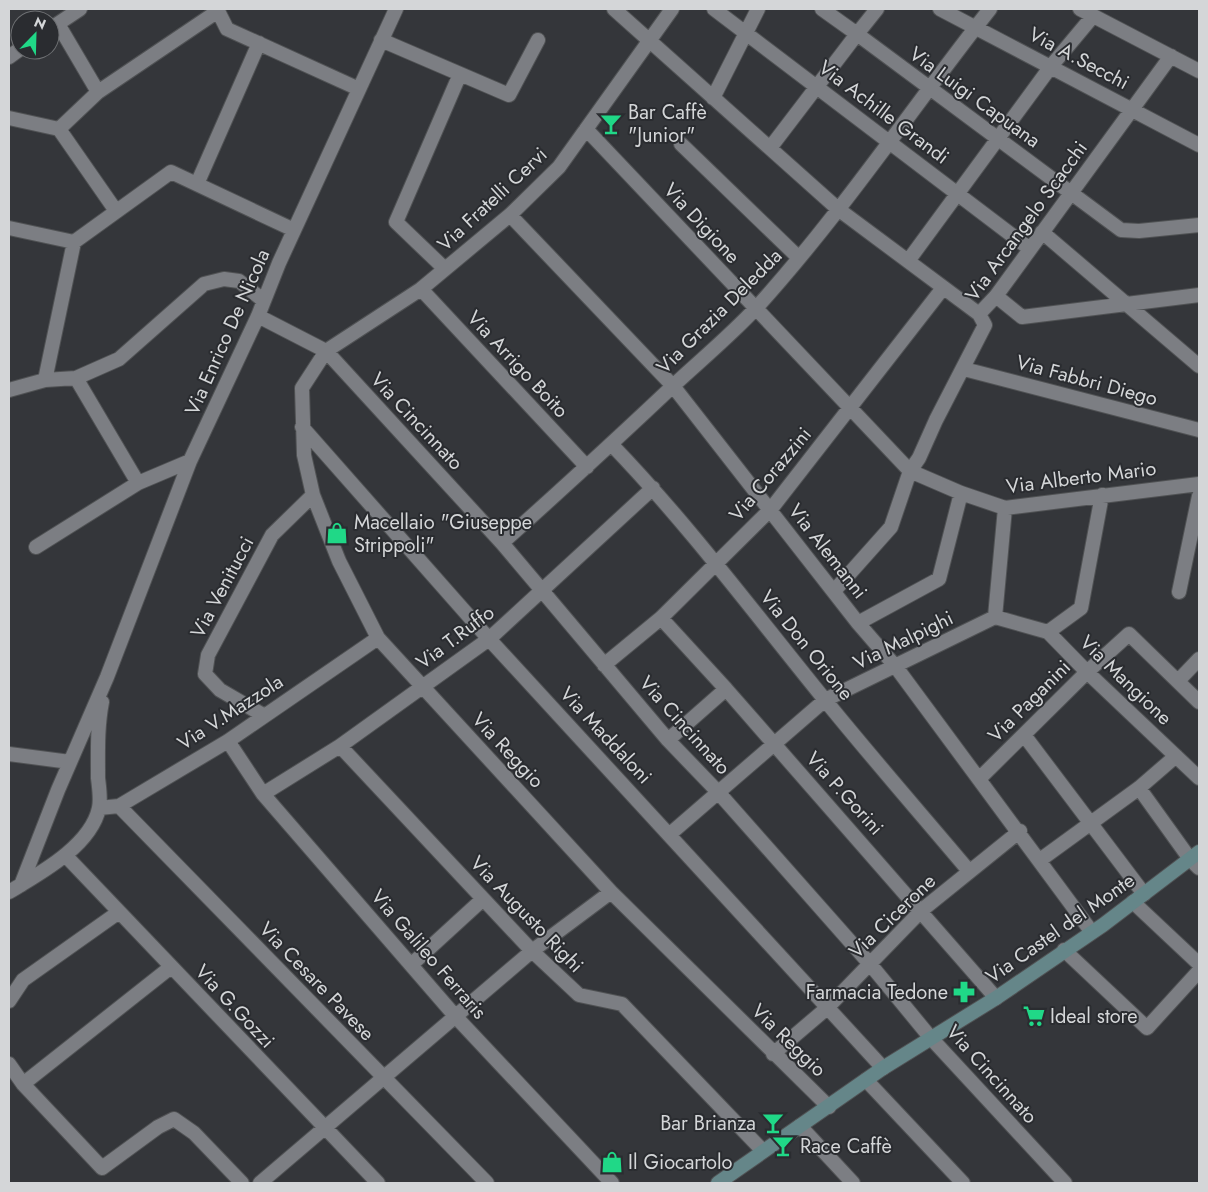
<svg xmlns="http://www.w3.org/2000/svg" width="1208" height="1192" viewBox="0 0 1208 1192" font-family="Jost,sans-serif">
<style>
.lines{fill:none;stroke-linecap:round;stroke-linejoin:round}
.minor-casing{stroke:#505254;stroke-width:16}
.secondary-casing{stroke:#505254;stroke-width:16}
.minor{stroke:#7c7e83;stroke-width:14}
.secondary{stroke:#658689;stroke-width:14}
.labels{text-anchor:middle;stroke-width:4;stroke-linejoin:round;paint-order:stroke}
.street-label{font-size:20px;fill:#d4d6d8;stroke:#2a2c30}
.poi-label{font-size:20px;fill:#d4d6d8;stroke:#2a2c30;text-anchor:start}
</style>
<rect width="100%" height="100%" fill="#34363a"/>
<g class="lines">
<!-- minor casing -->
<g class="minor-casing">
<path id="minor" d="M 217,9 L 227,29 L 359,89
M 614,9 L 838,209 L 979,314
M 672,9 L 559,167 L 510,215 L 421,289 L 326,351 L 302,388 L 304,455 L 313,495 L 339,561 L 378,638 L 611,892 L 829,1107
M 714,9 L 1030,249
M 822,9 L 857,34 L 877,9
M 940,9 L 1199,145
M 1080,9 L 1199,71
M 58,24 L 98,92
M 50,29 L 80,9
M 381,40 L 509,95 L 538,40
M 9,57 L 20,49
M 713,98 L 758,9
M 9,118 L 59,129 L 116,211
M 59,129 L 98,92 L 218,11
M 586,129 L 910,471 L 961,493 L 1005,508 L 1199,484
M 681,144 L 799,258
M 770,148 L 857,34 L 1121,230 L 1139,231 L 1199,225
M 197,184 L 259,43
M 510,215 L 673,386 L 858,623 L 896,667 L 1091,931
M 9,228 L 74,242
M 1042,232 L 1199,366
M 908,261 L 1052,65 L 1093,16
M 445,269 L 396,222 L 460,74
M 421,289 L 587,467
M 996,296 L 1022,317 L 1199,295
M 258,316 L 326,351 L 502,543 L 668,740 L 718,792 L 870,964 L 930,1037 L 1065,1183
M 964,369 L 1199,430
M 76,378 L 138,483
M 45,380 L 74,242 L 171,172 L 294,230
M 9,390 L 45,380 L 76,378 L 119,359 L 204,284 L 224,279 L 239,281 L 264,301
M 302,427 L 489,639 L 883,1068
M 612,445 C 689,525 755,614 825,700 C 872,758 921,814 969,871
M 1005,508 L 995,617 L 1048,632 L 1081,608 L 1102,495
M 502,543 C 560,491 618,438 675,384 C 702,359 732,334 757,307 C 842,213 912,108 990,9
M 36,547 L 138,483 L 190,461
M 834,591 L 891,527 L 910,471 L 919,458 L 936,420 L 985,325 L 979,314 L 996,296 L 1171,56
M 1179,592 L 1199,496
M 661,618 L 726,689 L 996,998
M 858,623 L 939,579 L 961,493
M 1048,632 L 1087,672 L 1199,778
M 604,665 L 661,618 L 771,509 L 943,288
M 1178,681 L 1199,659
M 263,715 L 220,690 L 205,674 L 208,655 L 272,535 L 313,495
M 1024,735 L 1144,894
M 668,740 L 726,689
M 228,741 L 263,794 L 456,1017 L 612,1183
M 340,746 L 532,951 L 579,995 L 622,1004 L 763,1151
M 9,754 L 70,762
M 980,778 L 1087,672 L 1129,634 L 1199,702
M 1139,788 L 1190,859 L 1199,868
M 263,794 L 340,746 L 489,639 L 653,488
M 119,806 L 487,1183
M 99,808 L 119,806 L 228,741 L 378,638
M 670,834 L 825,700 L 995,617
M 65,855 L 378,1183
M 1040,860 L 1139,788 L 1176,756
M 21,885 L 58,790 L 107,677 L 190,461 L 258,316 L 279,263 L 396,9
M 9,892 C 39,874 91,846 99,808 C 101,799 99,787 98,778 C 98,752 97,728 102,702
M 1133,902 L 1199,964
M 1064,950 L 1147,1028 L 1199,971
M 412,964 L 483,899
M 9,1001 L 23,980 L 119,912
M 773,1054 L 827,1008 L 922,910 L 1020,831
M 9,1064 L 23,1084 L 102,1168 L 158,1127 L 174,1119 L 194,1133 L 242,1183
M 866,1080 L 963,1183
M 23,1084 L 171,967
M 800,1126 L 853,1183
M 260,1183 L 532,951 L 611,892"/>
</g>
<!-- secondary casing -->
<g class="secondary-casing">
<path id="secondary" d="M 718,1183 L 883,1068 L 996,998 L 1103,925 L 1199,852"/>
</g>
<!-- minor -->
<use href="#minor" class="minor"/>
<!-- secondary -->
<use href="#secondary" class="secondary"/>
</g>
<!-- icons -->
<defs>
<g id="bar-bare" transform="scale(1.725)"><path d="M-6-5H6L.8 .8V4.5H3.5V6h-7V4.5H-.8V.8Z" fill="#20d887" stroke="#2a2c30" stroke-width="2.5" paint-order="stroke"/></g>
<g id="shop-bare" transform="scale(1.725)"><path d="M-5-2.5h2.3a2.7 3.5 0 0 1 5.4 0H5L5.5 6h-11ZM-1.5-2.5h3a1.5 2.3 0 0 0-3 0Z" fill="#20d887" stroke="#2a2c30" stroke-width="2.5" paint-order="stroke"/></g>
<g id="pharmacy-bare" transform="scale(1.725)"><path d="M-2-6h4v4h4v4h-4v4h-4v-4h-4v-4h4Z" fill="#20d887" stroke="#2a2c30" stroke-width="2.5" paint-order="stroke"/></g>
<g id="supermarket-bare" transform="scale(1.725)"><path d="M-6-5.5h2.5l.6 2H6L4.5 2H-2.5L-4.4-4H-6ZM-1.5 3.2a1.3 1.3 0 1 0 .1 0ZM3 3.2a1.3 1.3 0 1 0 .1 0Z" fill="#20d887" stroke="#2a2c30" stroke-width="2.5" paint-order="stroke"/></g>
</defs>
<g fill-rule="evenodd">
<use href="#bar-bare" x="611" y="124"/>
<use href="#shop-bare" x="337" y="533"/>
<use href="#pharmacy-bare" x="964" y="992"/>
<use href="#supermarket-bare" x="1034" y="1016"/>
<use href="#bar-bare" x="773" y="1123"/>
<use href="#bar-bare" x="783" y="1146"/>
<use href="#shop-bare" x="612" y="1162"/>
</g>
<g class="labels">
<!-- street labels -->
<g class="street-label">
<text transform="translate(1079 58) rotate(28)" y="7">Via A.Secchi</text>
<text transform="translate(975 97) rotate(36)" y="7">Via Luigi Capuana</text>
<text transform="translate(884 112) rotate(37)" y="7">Via Achille Grandi</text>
<text transform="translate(492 199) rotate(-43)" y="7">Via Fratelli Cervi</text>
<text transform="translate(1026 221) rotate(-54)" y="7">Via Arcangelo Scacchi</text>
<text transform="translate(702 223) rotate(47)" y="7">Via Digione</text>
<text transform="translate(719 311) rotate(-45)" y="7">Via Grazia Deledda</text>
<text transform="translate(227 332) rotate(-66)" y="7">Via Enrico De Nicola</text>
<text transform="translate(518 364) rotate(47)" y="7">Via Arrigo Boito</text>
<text transform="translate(1087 380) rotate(15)" y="7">Via Fabbri Diego</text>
<text transform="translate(417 421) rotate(47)" y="7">Via Cincinnato</text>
<text transform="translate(770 474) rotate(-50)" y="7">Via Corazzini</text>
<text transform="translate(1081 477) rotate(-7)" y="7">Via Alberto Mario</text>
<text transform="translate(828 551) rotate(52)" y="7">Via Alemanni</text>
<text transform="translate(222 587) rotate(-62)" y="7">Via Venitucci</text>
<text transform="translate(455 637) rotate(-37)" y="7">Via T.Ruffo</text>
<text transform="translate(903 640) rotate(-26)" y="7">Via Malpighi</text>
<text transform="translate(807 645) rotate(51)" y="7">Via Don Orione</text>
<text transform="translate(1126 680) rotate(44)" y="7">Via Mangione</text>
<text transform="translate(1029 701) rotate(-45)" y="7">Via Paganini</text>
<text transform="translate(230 712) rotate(-33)" y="7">Via V.Mazzola</text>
<text transform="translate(685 725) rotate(48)" y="7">Via Cincinnato</text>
<text transform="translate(606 735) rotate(47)" y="7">Via Maddaloni</text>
<text transform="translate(508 750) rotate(47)" y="7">Via Reggio</text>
<text transform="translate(845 793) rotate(48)" y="7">Via P.Gorini</text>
<text transform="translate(527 914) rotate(46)" y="7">Via Augusto Righi</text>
<text transform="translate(892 916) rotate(-44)" y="7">Via Cicerone</text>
<text transform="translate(1060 928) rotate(-35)" y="7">Via Castel del Monte</text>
<text transform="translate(429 954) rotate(49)" y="7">Via Galileo Ferraris</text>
<text transform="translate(317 981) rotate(46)" y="7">Via Cesare Pavese</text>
<text transform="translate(235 1006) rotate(47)" y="7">Via G.Gozzi</text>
<text transform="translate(789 1040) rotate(44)" y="7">Via Reggio</text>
<text transform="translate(992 1074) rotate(48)" y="7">Via Cincinnato</text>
</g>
<!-- poi labels -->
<g class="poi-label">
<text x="628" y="119">Bar Caffè<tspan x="628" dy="23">"Junior"</tspan></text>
<text x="354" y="529">Macellaio "Giuseppe<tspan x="354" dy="23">Strippoli"</tspan></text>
<text x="948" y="999" text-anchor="end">Farmacia Tedone</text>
<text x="1050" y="1023">Ideal store</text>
<text x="756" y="1130" text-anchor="end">Bar Brianza</text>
<text x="800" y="1153">Race Caffè</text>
<text x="628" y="1169">Il Giocartolo</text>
</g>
</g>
<!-- border -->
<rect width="1208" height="1192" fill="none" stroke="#d4d6d8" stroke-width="20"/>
<!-- north arrow -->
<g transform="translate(35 35) rotate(23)"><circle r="24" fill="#2a2c30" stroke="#6e7073"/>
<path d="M0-4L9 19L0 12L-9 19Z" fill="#20d887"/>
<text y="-8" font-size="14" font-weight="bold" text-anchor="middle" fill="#d4d6d8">N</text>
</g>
</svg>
